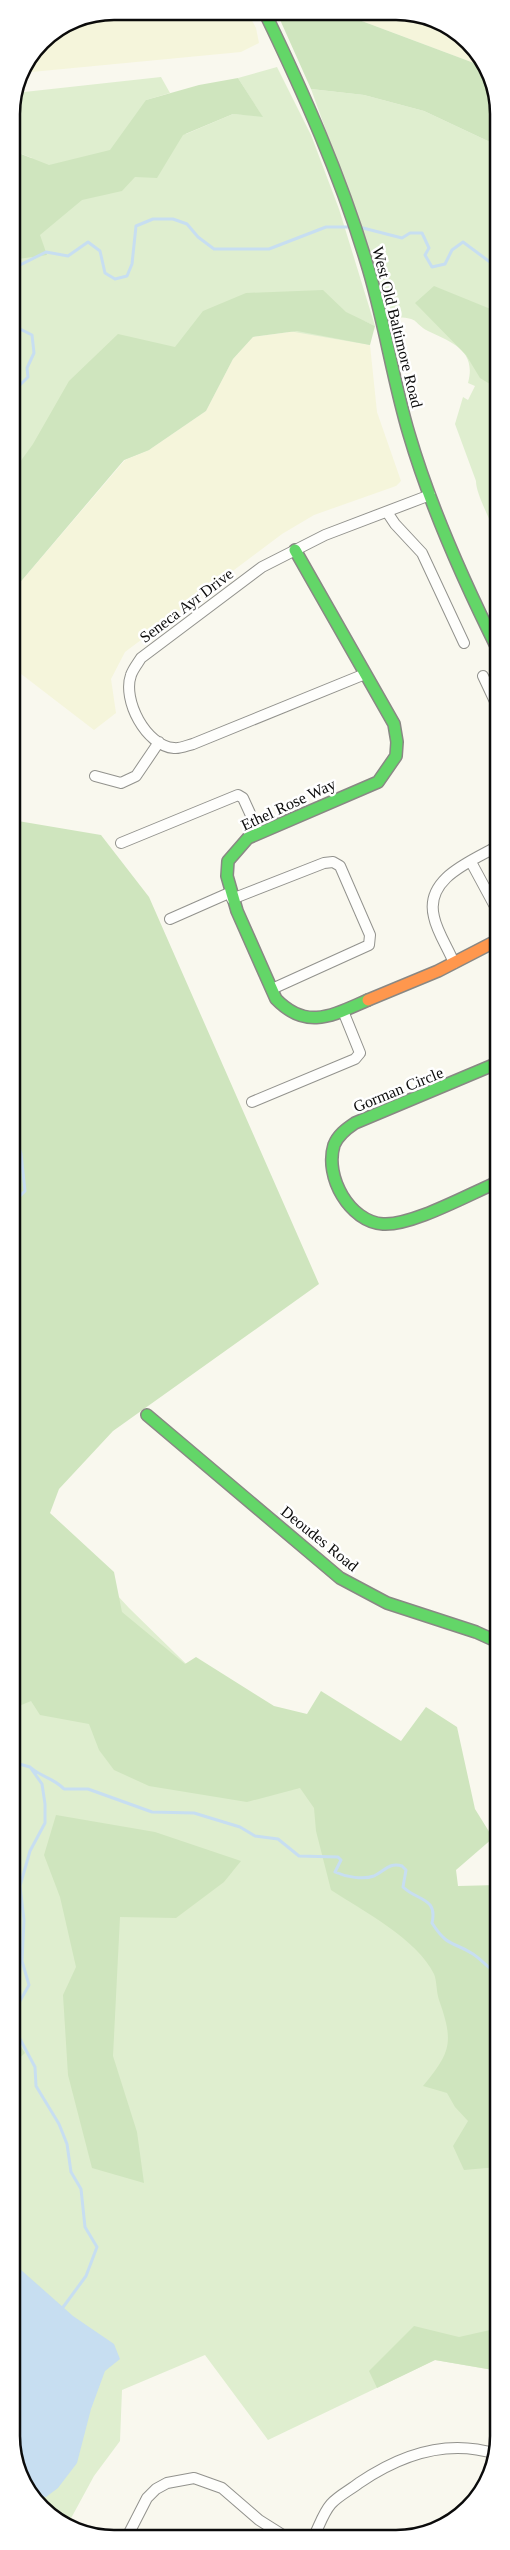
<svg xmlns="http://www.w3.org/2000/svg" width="510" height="2550" viewBox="0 0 510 2550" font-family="'Times New Roman',serif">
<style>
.farmland{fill:#f5f5db}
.green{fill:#dfeecf}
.forest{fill:#cfe5be}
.water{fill:#c7def1}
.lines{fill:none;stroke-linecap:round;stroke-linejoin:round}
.stream{stroke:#c7def1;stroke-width:3}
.street-casing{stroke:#92928d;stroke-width:12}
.fast-casing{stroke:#898884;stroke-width:14}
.slow-casing{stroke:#898884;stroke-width:14}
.street{stroke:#fefefc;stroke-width:10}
.fast{stroke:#63d668;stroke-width:11}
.slow{stroke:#ff974d;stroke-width:11}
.labels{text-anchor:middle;stroke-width:5;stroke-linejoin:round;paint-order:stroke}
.street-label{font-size:16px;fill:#0b0b0b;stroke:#fff}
.rim{fill:none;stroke:#0b0b0b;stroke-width:2.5}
</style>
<rect width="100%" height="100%" fill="#f9f8ee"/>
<!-- farmland -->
<path class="farmland" d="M 114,11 L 248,13 L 256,28 L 259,43 L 241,52 L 21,73 L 42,41 L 75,19 Z
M 343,14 L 422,15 L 473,46 L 482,66 Z
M 297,331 L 370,345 L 377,412 L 401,481 L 396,486 L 314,515 L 282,534 L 125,652 L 111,679 L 116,713 L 94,730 L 12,667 L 12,592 L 125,460 L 149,450 L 206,411 L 233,359 L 253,337 Z"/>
<!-- green -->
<path class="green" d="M 277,67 L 311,135 L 339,209 L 375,326 L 364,321 L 370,345 L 277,329 L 242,327 L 149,450 L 124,460 L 12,579 L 11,172 L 32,158 L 11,150 L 11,108 L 15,93 L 161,77 L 170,93 L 146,100 L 186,134 L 233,114 L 262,116 L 238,78 Z
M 311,89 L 364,95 L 424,111 L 490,142 L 498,143 L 498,521 L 493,528 C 488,515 476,493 476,481 L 455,424 L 463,397 L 468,400 L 475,386 L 468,383 C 477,350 451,342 428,331 C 412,322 421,319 398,317 L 396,311 L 392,313 Z
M 12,821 L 54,835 L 24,1494 L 129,1608 L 448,1920 L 498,2057 L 499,2371 L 435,2360 L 268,2440 L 205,2355 L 122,2390 L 120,2441 L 94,2476 L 69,2522 L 37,2504 L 12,2449 Z"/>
<!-- forest -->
<path class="forest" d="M 277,13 L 343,14 L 482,66 L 498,101 L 498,143 L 490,142 L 424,111 L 364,95 L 311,89 Z
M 238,78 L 263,117 L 233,114 L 183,135 L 157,178 L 135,177 L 122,191 L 82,200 L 40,235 L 47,255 L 11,260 L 11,150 L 49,165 L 110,150 L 146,100 L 199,85 Z
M 434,286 L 498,312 L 498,389 L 480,378 L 466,355 L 415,303 Z
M 323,290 L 346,312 L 375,326 L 370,345 L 297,331 L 253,337 L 233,359 L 206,411 L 149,450 L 124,460 L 12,592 L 12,473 L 33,444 L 69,381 L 118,334 L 175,347 L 203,311 L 246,293 Z
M 12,820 L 101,835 L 149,897 L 319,1284 L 113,1431 L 59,1489 L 50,1513 L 114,1572 L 122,1612 L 185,1664 L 196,1657 L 274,1706 L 307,1714 L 321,1691 L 401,1741 L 426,1707 L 457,1727 L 475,1809 L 493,1838 L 456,1870 L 458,1886 L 498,1885 L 498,2167 L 464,2170 L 453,2146 L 468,2121 L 455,2107 L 447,2093 L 423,2086 C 451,2052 454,2042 439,2000 C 436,1991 437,1981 434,1974 C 417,1939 363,1911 331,1890 L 316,1831 L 314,1808 L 300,1788 L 247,1802 L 149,1786 L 114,1770 L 99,1750 L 89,1724 L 40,1715 L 31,1701 L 12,1709 Z
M 56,1815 L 155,1832 L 241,1861 L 224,1882 L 176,1918 L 120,1917 L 113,2056 L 137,2132 L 144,2183 L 92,2168 L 68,2075 L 63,1995 L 76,1967 L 60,1897 L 44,1855 Z
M 12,1969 L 17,1995 L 12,2017 Z
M 12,2033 L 25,2053 L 12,2065 Z
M 414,2326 L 459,2337 L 499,2328 L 499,2371 L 435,2360 L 377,2388 L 369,2371 Z"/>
<!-- water -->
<path class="water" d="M 20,2269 L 73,2316 L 114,2344 L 120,2359 L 105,2371 L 91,2409 L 77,2463 L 58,2488 L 46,2497 L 33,2495 L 12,2449 L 12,2274 Z"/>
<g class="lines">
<!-- stream -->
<path class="stream" d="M 359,227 L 402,238 L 410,233 L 422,233 L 429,248 L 425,255 L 432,267 L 445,264 L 452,250 L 463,242 L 498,268
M 12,269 L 46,252 L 68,256 L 88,242 L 100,251 L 105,273 L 115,279 L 127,276 L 132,264 L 136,226 L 153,219 L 173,219 L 187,224 L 198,237 L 214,249 L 269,249 L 326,227 L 351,227
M 12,325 L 32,335 L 34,353 L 27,368 L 28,377 L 18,387 L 12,387
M 12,1069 L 13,1128 L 21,1154 L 25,1191 L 12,1204
M 12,1762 L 30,1767 L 42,1784 L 45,1804 L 45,1823 L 30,1851 L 20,1886 L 24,1920 L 22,1961 L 29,1985 L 20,2001 L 12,2023
M 30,1767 C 41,1777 54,1778 64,1789 L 88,1789 L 152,1812 L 194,1813 L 240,1827 L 255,1836 L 278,1839 L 299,1856 L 338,1857 L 341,1860 L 335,1872 C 346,1877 363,1880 374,1876 C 385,1871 389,1862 402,1866 L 406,1870 L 403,1887 C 417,1901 438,1897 432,1923 C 448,1948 453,1941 473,1954 C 482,1960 489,1969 498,1974
M 12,2024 L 35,2067 L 36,2086 L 59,2124 L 67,2144 L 71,2172 L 81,2189 L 85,2227 L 97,2247 L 86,2276 L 61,2310"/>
<!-- street casing -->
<g class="street-casing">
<path id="street" d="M 387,512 L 395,524 L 422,553 L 464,643
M 365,674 L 193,744 C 188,745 180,749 174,748 C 146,746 122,700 131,675 C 133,669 138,663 141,658 L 262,567 L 325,535 L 430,495
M 483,676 L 498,708
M 95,776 L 121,783 L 136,776 L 159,742
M 121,843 L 238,795 L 243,798 L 259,833
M 471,862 L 498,912
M 232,899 L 324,863 L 333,862 L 340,866 L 370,935 L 369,945 L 272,989
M 170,919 L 229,893
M 454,963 C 448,948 437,932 434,917 C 424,878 472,861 498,846
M 252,1102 L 355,1059 L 360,1053 L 343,1011
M 127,2537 L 147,2498 L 156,2489 L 167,2483 L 194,2478 L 222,2488 L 259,2520 L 286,2537
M 313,2538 C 319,2527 323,2513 331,2504 C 338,2496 350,2490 359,2483 C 400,2455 446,2438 496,2454"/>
</g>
<!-- fast casing -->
<g class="fast-casing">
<path id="fast" d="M 265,13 C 304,94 340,175 366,261 C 384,318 392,377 409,434 C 431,509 463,580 498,650
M 295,550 L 394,724 L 397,742 L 396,756 L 378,782 L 248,838 L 228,861 L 227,876 L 237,911 L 276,999 C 307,1031 333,1015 368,1000
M 498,1063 L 355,1123 C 346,1129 338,1135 334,1145 C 324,1177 350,1222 383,1224 C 412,1226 469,1194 498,1182
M 147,1415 L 340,1578 L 387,1603 L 476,1632 L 498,1642"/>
</g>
<!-- slow casing -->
<g class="slow-casing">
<path id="slow" d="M 368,1000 L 438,971 L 498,940"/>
</g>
<!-- street -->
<use href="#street" class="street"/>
<!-- fast -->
<use href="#fast" class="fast"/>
<!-- slow -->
<use href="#slow" class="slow"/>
</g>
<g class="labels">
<!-- street labels -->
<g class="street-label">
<text transform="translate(398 327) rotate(76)" y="6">West Old Baltimore Road</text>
<text transform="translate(186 605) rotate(-37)" y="6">Seneca Ayr Drive</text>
<text transform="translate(288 804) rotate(-25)" y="6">Ethel Rose Way</text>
<text transform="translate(398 1089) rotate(-22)" y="6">Gorman Circle</text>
<text transform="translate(320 1538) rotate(39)" y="6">Deoudes Road</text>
</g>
</g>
<!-- crop -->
<path d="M0 0H510V2550H0ZM114 20H396A94 94 0 0 1 490 114V2436A94 94 0 0 1 396 2530H114A94 94 0 0 1 20 2436V114A94 94 0 0 1 114 20Z" fill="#fff" fill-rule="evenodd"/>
<path class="rim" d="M114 20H396A94 94 0 0 1 490 114V2436A94 94 0 0 1 396 2530H114A94 94 0 0 1 20 2436V114A94 94 0 0 1 114 20Z"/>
</svg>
